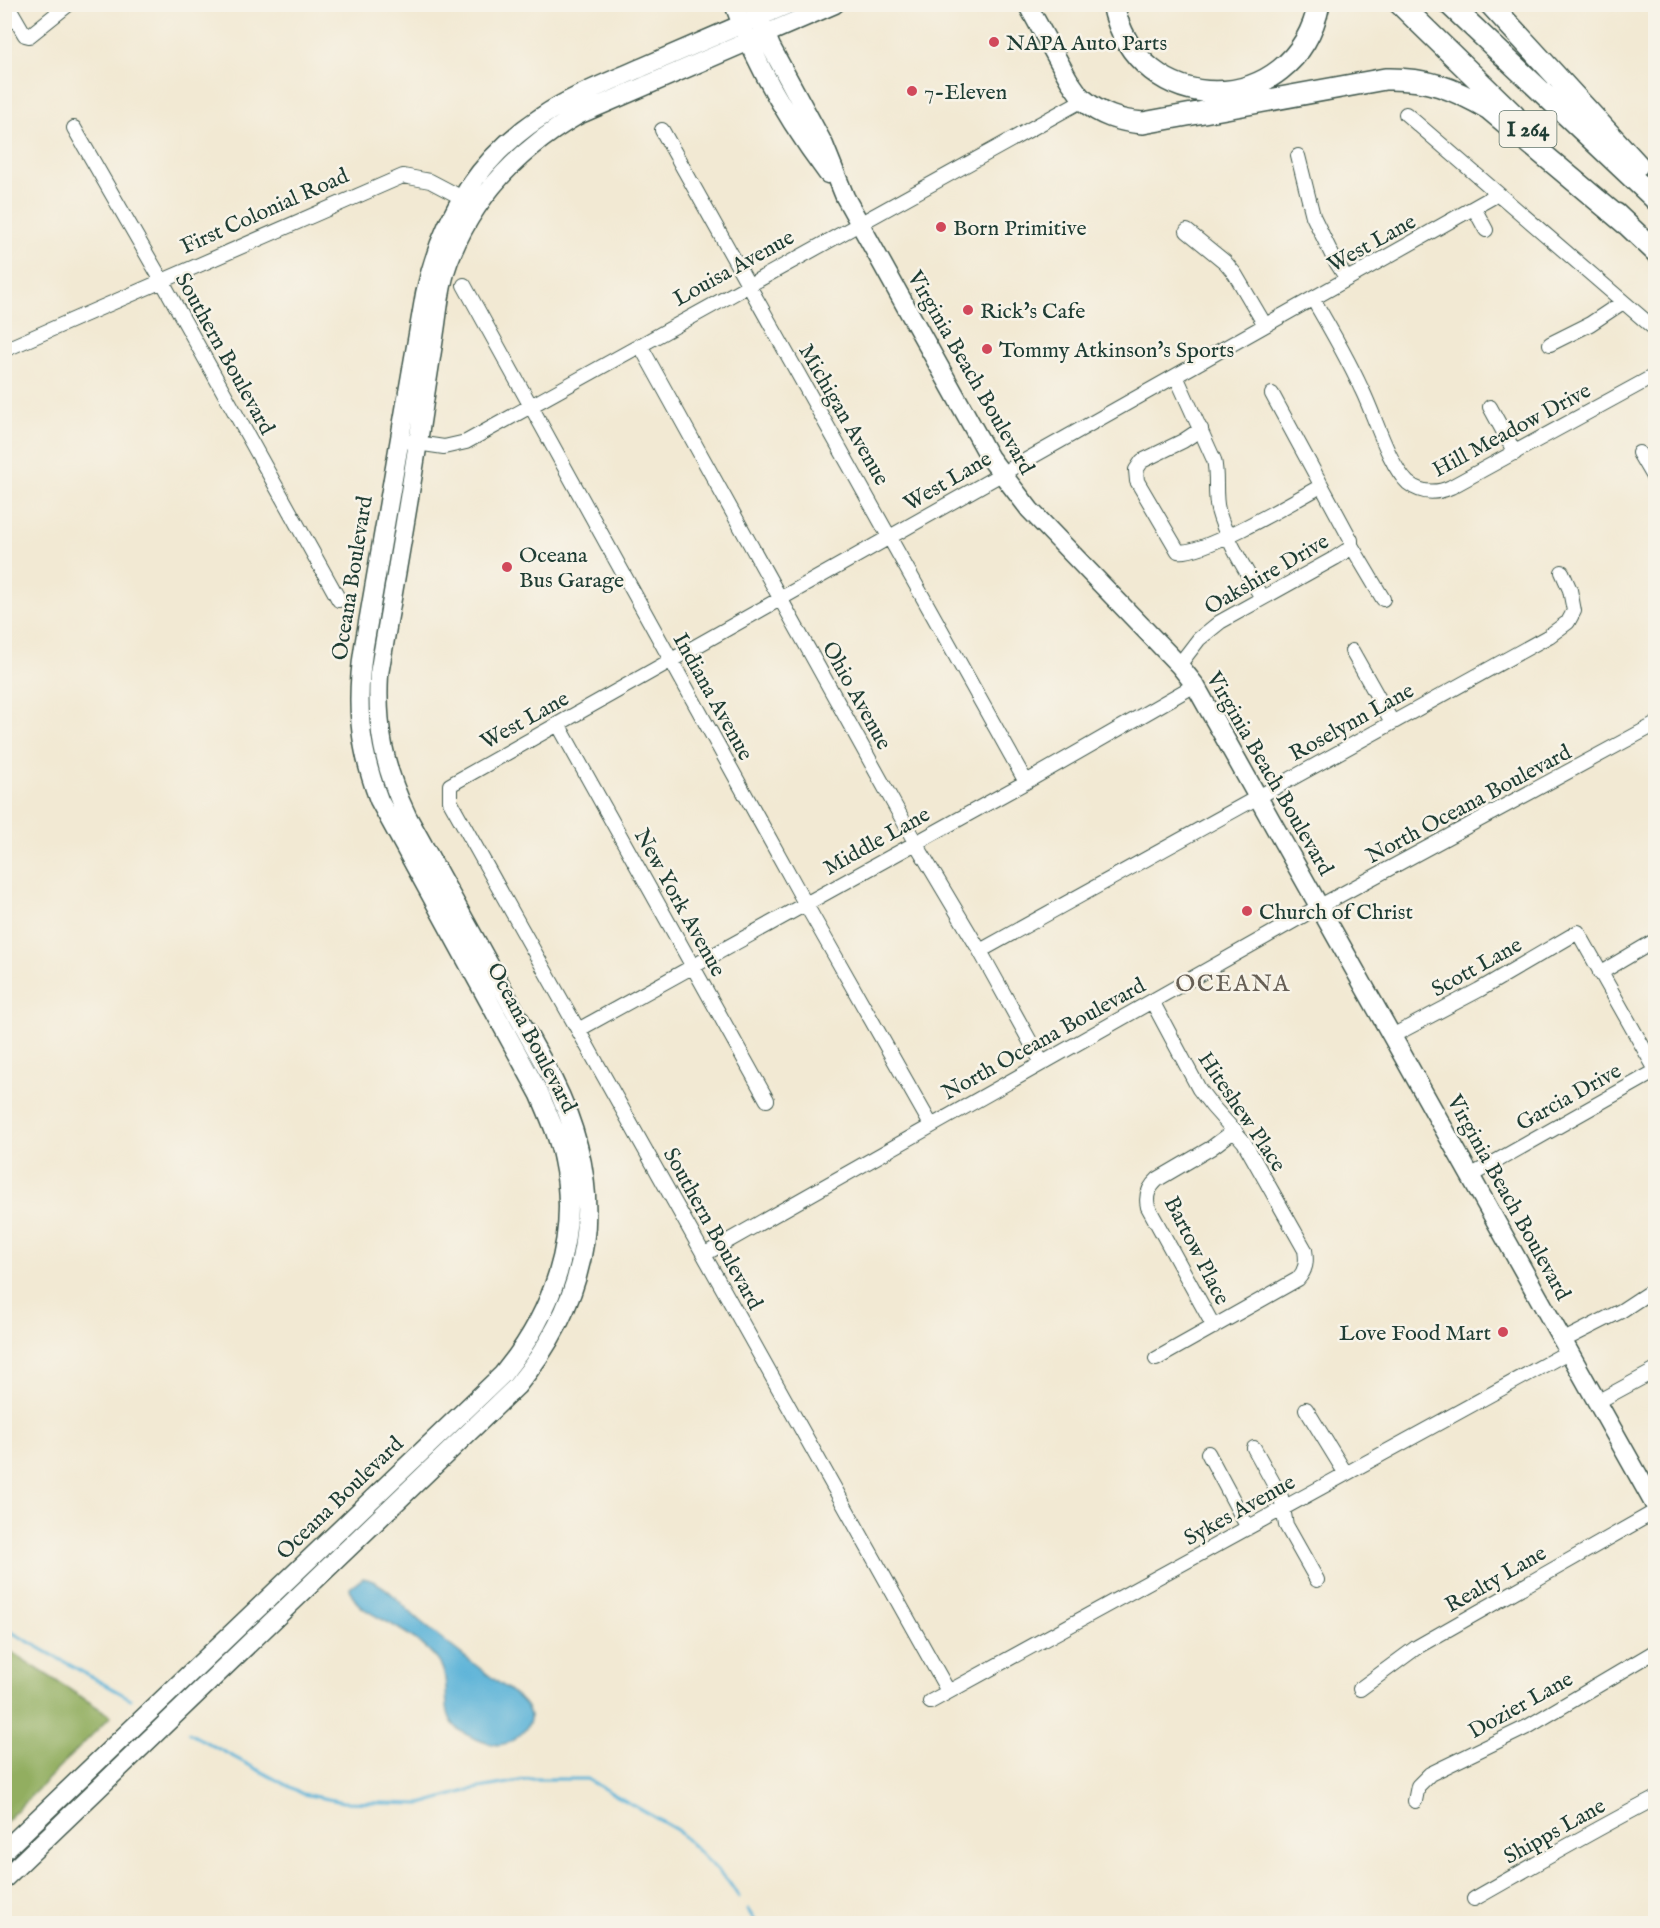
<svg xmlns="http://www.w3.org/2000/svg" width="1660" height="1928" viewBox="0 0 1660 1928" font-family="'IM FELL English',serif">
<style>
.forest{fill:#92ae60;stroke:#58764a;stroke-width:1.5}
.water{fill:#5bb3d8;stroke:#3d7886;stroke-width:1.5}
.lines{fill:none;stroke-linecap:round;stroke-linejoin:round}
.stream{stroke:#5bb3d8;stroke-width:3}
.minor-casing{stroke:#3f574c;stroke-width:16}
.major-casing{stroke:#3f574c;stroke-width:21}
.highway-casing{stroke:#3f574c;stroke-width:24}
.minor{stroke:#fff;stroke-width:14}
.major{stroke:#fff;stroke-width:18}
.highway{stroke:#fff;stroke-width:21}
.poi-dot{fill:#d1495b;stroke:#f7f3e8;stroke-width:2}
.labels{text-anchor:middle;stroke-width:5;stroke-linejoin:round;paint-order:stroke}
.shield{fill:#f7f3e8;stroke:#60746a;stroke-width:1.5}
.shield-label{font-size:21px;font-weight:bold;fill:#1f3d34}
.poi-label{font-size:22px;fill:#1f3d34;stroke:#f7f3e8;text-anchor:start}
.street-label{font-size:22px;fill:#1f3d34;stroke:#f7f3e8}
.neighbourhood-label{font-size:24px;letter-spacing:1.5px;fill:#665f55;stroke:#f7f3e8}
</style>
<rect width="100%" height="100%" fill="#f7f3e8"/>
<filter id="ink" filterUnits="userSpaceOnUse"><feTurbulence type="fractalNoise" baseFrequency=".0167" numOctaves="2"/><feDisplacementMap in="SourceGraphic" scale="12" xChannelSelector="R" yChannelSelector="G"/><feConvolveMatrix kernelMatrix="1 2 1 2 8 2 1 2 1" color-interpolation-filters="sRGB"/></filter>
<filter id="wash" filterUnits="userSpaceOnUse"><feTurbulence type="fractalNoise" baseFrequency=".008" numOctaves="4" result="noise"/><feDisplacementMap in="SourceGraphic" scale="24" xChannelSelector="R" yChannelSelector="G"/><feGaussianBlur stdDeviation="1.35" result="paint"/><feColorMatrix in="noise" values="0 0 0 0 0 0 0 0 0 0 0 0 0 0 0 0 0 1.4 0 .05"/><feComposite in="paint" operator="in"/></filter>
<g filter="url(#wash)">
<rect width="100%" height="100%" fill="#f2e9d3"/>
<!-- forest -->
<path class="forest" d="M 5,1648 L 111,1716 L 5,1822 Z"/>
<!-- water -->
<path class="water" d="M 363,1578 C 388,1583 401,1606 420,1621 C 446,1643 473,1663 499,1683 C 509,1690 529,1703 530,1716 C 531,1722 527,1727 523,1732 C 506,1749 494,1747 474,1738 C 467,1735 460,1732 455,1726 C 439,1709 454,1678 436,1658 C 426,1646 410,1635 396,1627 C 379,1616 354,1610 350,1588 Z"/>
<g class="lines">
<!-- stream -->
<path class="stream" d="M 4,1628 L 131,1699
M 189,1733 L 303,1794 L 343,1802 L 421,1804 L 474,1789 L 531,1779 L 587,1779 L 677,1830 L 728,1881 L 739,1897
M 748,1910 L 757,1924"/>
</g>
</g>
<g filter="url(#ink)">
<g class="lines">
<!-- minor casing -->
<g class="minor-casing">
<path id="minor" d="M 7,4 L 25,35 L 29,36 L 69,4
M 1406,114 L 1656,330
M 74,128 L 162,281 L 339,600
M 662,130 L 1026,782
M 1298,156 L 1313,216 L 1333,257 L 1347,279
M 1474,208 L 1486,230
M 1187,231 L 1225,262 L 1235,274 L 1265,325
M 464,285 L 805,903 L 931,1125
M 1313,299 C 1330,328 1347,357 1361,388 C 1374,413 1388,464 1408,483 C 1422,494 1436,494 1451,487 L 1656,375
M 1550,344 L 1590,324 L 1623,302
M 640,345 L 915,842 L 980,951 L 1042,1063
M 4,350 L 403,176 L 430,181 L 470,202
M 1176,376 L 1214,460 C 1218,476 1214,494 1218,510 C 1226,540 1247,572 1262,598
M 1272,394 L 1351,540 L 1351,545 L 1383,599
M 1490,407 L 1515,453
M 1201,429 L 1183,441 L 1142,461 L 1136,470 L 1137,481 L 1178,551 C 1199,557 1298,499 1321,486
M 410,442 L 444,447 L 466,442 L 1083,100
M 1639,453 L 1656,482
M 1352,651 L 1392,722
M 1179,665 L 1199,639 L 1220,622 L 1335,558 L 1349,549 L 1351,545
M 558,724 L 767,1100
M 980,951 L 1549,636 L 1568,622 L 1574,611 L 1570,590 L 1562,572
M 1600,973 L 1656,940
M 1152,1001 L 1199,1089 L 1212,1106 L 1244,1142 L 1305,1250 C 1307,1262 1306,1270 1298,1279 L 1156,1359
M 578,1030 L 1026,782 L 1195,685
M 1392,1036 L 1479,990 L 1578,932 L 1656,1070
M 1470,1176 L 1656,1071
M 705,1254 L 1320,906 L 1656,724
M 1214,1327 L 1148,1207 C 1145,1195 1149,1187 1158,1179 L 1211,1148 L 1235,1130
M 1562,1341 L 1621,1311 L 1656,1288
M 1597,1402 L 1656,1370
M 1306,1409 L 1346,1474
M 1254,1448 L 1281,1497 L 1286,1525 L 1317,1580
M 1208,1453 L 1248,1528
M 1360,1689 L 1417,1647 L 1656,1511
M 948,1691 L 450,801 L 450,785 L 1498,194
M 930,1702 L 1568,1352
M 1415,1801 L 1418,1786 L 1430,1774 L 1529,1726 L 1656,1651
M 1474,1899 C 1534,1865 1594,1830 1656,1798"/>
</g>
<!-- major casing -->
<g class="major-casing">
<path id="major" d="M 734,4 C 755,65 790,123 828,174
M 753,4 L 771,47 L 824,145 L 845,197 L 990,458 L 1030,510 L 1179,665 L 1195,685 L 1656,1507
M 1027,4 L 1069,80 L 1083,100
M 4,1851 L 503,1374 C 552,1314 580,1238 563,1160 C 559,1138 549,1116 540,1095 L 379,800 C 359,748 355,702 364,646 L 425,294 C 441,219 477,159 541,117 C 572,96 609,82 643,67 C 692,46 740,25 789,4
M 4,1879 L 517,1386 C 594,1292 608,1190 553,1080 L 407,816 C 384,768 376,727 379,674 C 394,586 410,498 423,409 C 427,381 432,352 436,324 C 439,301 442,275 452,253 C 477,193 523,147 578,115 L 835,4"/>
</g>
<!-- highway casing -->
<g class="highway-casing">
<path id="highway" d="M 1113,4 C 1137,121 1295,121 1319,4
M 1400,4 L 1514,115
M 1449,4 L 1656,200
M 1490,4 L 1638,165
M 1083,100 C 1101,115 1119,121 1143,123 L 1385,79 C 1427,78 1453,88 1489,109 L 1626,224
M 1616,214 L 1656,252"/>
</g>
<!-- minor -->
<use href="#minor" class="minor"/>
<!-- major -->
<use href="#major" class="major"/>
<!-- highway -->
<use href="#highway" class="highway"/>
</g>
</g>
<!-- markers -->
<g class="poi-dot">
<circle cx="994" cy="42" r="6"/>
<circle cx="912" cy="91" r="6"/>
<circle cx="941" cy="227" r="6"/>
<circle cx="968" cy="310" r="6"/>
<circle cx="987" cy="349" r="6"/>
<circle cx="507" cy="567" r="6"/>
<circle cx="1247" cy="911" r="6"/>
<circle cx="1503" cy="1332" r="6"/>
</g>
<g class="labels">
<!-- shield labels -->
<rect class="shield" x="1499.5" y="111" width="57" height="36" rx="4.5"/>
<g class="shield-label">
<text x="1528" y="136">I 264</text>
</g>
<!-- poi labels -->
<g class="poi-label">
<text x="1006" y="50">NAPA Auto Parts</text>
<text x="924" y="99">7-Eleven</text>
<text x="953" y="235">Born Primitive</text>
<text x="980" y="318">Rick's Cafe</text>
<text x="999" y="357">Tommy Atkinson's Sports</text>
<text x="519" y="562">Oceana<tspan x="519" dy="25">Bus Garage</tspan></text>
<text x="1259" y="919">Church of Christ</text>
<text x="1491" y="1340" text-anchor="end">Love Food Mart</text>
</g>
<!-- street labels -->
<g class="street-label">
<text transform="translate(264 210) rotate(-24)" y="8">First Colonial Road</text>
<text transform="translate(1371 242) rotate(-29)" y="8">West Lane</text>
<text transform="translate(733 267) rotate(-29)" y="8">Louisa Avenue</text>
<text transform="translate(226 353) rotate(61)" y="8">Southern Boulevard</text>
<text transform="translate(972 372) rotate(60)" y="8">Virginia Beach Boulevard</text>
<text transform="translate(845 414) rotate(60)" y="8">Michigan Avenue</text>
<text transform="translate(1511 429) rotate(-28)" y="8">Hill Meadow Drive</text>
<text transform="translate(947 480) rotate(-30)" y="8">West Lane</text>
<text transform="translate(1266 573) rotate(-30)" y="8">Oakshire Drive</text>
<text transform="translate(351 578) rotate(-81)" y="8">Oceana Boulevard</text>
<text transform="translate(858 695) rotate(61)" y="8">Ohio Avenue</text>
<text transform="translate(714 696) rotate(61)" y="8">Indiana Avenue</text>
<text transform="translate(524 719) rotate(-29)" y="8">West Lane</text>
<text transform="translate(1351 721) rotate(-29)" y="8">Roselynn Lane</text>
<text transform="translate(1271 773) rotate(60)" y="8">Virginia Beach Boulevard</text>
<text transform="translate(1468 803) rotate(-28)" y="8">North Oceana Boulevard</text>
<text transform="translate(876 840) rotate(-29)" y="8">Middle Lane</text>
<text transform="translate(681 902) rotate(61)" y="8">New York Avenue</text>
<text transform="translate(1476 966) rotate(-29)" y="8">Scott Lane</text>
<text transform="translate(533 1037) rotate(62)" y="8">Oceana Boulevard</text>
<text transform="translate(1043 1038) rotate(-29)" y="8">North Oceana Boulevard</text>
<text transform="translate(1568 1096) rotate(-29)" y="8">Garcia Drive</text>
<text transform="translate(1243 1111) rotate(56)" y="8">Hiteshew Place</text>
<text transform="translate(1510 1197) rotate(61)" y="8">Virginia Beach Boulevard</text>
<text transform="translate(714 1228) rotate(61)" y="8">Southern Boulevard</text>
<text transform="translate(1198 1250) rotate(63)" y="8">Bartow Place</text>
<text transform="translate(339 1497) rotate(-44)" y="8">Oceana Boulevard</text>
<text transform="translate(1239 1509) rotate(-29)" y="8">Sykes Avenue</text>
<text transform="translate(1495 1578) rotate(-30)" y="8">Realty Lane</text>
<text transform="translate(1520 1704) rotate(-29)" y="8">Dozier Lane</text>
<text transform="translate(1554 1830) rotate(-29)" y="8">Shipps Lane</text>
</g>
<!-- neighbourhood labels -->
<g class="neighbourhood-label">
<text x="1233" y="991">OCEANA</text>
</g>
</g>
<!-- margin -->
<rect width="1660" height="1928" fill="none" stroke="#f7f3e8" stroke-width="24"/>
</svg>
